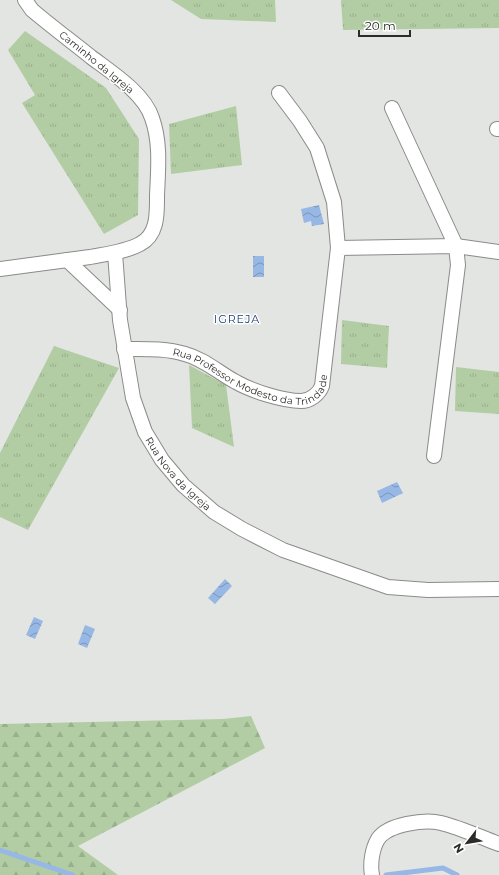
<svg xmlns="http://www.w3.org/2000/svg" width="499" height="875" viewBox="0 0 499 875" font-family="Montserrat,sans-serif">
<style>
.grass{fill:url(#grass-tufts)}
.forest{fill:url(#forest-firs)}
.water{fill:url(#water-waves)}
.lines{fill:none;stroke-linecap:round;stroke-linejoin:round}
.stream{stroke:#97b7e5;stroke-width:5}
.minor-casing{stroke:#8a8c89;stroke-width:16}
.minor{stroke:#fff;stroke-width:14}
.labels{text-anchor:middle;stroke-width:3;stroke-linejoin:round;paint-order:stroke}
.street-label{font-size:10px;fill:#2b2b2a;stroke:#fff}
.neighbourhood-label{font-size:11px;letter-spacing:1px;fill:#1a4075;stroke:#fff}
</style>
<defs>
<pattern id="grass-tufts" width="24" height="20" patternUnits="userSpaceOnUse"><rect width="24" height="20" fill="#b2cda3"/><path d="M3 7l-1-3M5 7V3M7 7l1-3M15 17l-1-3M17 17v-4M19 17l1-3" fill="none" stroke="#99b08c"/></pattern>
<pattern id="forest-firs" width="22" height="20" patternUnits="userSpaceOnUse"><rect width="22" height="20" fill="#b2cda3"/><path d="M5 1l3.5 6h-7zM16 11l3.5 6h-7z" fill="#99b08c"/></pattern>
<pattern id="water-waves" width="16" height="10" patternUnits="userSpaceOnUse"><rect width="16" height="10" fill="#97b7e5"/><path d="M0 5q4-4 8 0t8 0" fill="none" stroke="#7b95ba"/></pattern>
</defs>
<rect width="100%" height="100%" fill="#e3e5e2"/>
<!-- grass -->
<path class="grass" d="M 171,0 L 275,0 L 276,22 L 201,19 Z
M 341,0 L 499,0 L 499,28 L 343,30 Z
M 25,31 L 106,88 L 139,139 L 138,215 L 104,234 L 22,103 L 35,95 L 8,50 Z
M 236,106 L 242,165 L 171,174 L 169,124 Z
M 342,320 L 389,326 L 387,368 L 341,364 Z
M 54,346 L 119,368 L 28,530 L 0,517 L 0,453 Z
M 189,365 L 226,385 L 234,447 L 192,428 Z
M 456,367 L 499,372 L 499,414 L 455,411 Z"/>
<!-- forest -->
<path class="forest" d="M 251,716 L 265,748 L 78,846 L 118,875 L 0,875 L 0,724 L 223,719 Z"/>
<!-- water -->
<path class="water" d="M 319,205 L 324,224 L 312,226 L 311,221 L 304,223 L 301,209 Z
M 253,256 L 264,256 L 264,277 L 253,277 Z
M 397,482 L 403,493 L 382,503 L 377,491 Z
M 225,579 L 232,586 L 215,604 L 208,598 Z
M 34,617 L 43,621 L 35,639 L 26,635 Z
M 85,625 L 95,629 L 87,648 L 78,644 Z"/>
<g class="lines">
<!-- stream -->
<path class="stream" d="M 0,850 L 73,875
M 386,875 L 443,868 L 457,875"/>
<!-- minor casing -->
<g class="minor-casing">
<g id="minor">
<path d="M 279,93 L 300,121 L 317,148 L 334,202 L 338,248"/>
<path d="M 392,108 L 456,246 L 458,265 L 434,456"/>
<path d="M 497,129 L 499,129"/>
<path id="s1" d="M 115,253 L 120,320 L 133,398 L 145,432 L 162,460 L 183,485 L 214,512 L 242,529 L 283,550 L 388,587 L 428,590 L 499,589"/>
<path d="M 67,260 L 120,310"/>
<path d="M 0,269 C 30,265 60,261 90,257 C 106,254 125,252 140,244 C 158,235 157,213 157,196 C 158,170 161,143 152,118 C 144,93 111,72 91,57 C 71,41 51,26 32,10 L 25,0"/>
<path id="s2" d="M 124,349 C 144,349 166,348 185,354 C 204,359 219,373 236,382 C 252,391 283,401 301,401 C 310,401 319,394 322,386 L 338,248 L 456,246 L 499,252"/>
<path d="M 372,875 C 370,864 372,849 378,839 C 388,824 425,819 441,823 C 461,828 480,837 499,844"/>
</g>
</g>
<!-- minor -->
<use href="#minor" class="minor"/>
</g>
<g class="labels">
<!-- street labels -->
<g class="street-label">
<text transform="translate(97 62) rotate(39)" y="4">Caminho da Igreja</text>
<text dy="4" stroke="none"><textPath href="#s2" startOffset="138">Rua Professor Modesto da Trindade</textPath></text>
<text dy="4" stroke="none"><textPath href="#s1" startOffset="236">Rua Nova da Igreja</textPath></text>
</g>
<!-- neighbourhood labels -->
<g class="neighbourhood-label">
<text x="237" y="323">IGREJA</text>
</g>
</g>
<!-- north arrow -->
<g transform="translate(467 843) rotate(239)" stroke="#ffffff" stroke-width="3" paint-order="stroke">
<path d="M0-3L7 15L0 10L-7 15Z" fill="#2b2b2a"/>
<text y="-6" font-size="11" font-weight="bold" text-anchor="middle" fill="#2b2b2a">N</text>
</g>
<!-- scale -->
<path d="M359 30v6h51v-6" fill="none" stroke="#2b2b2a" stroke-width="2"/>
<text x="365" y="30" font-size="12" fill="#2b2b2a" stroke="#ffffff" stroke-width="3" paint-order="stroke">20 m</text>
</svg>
